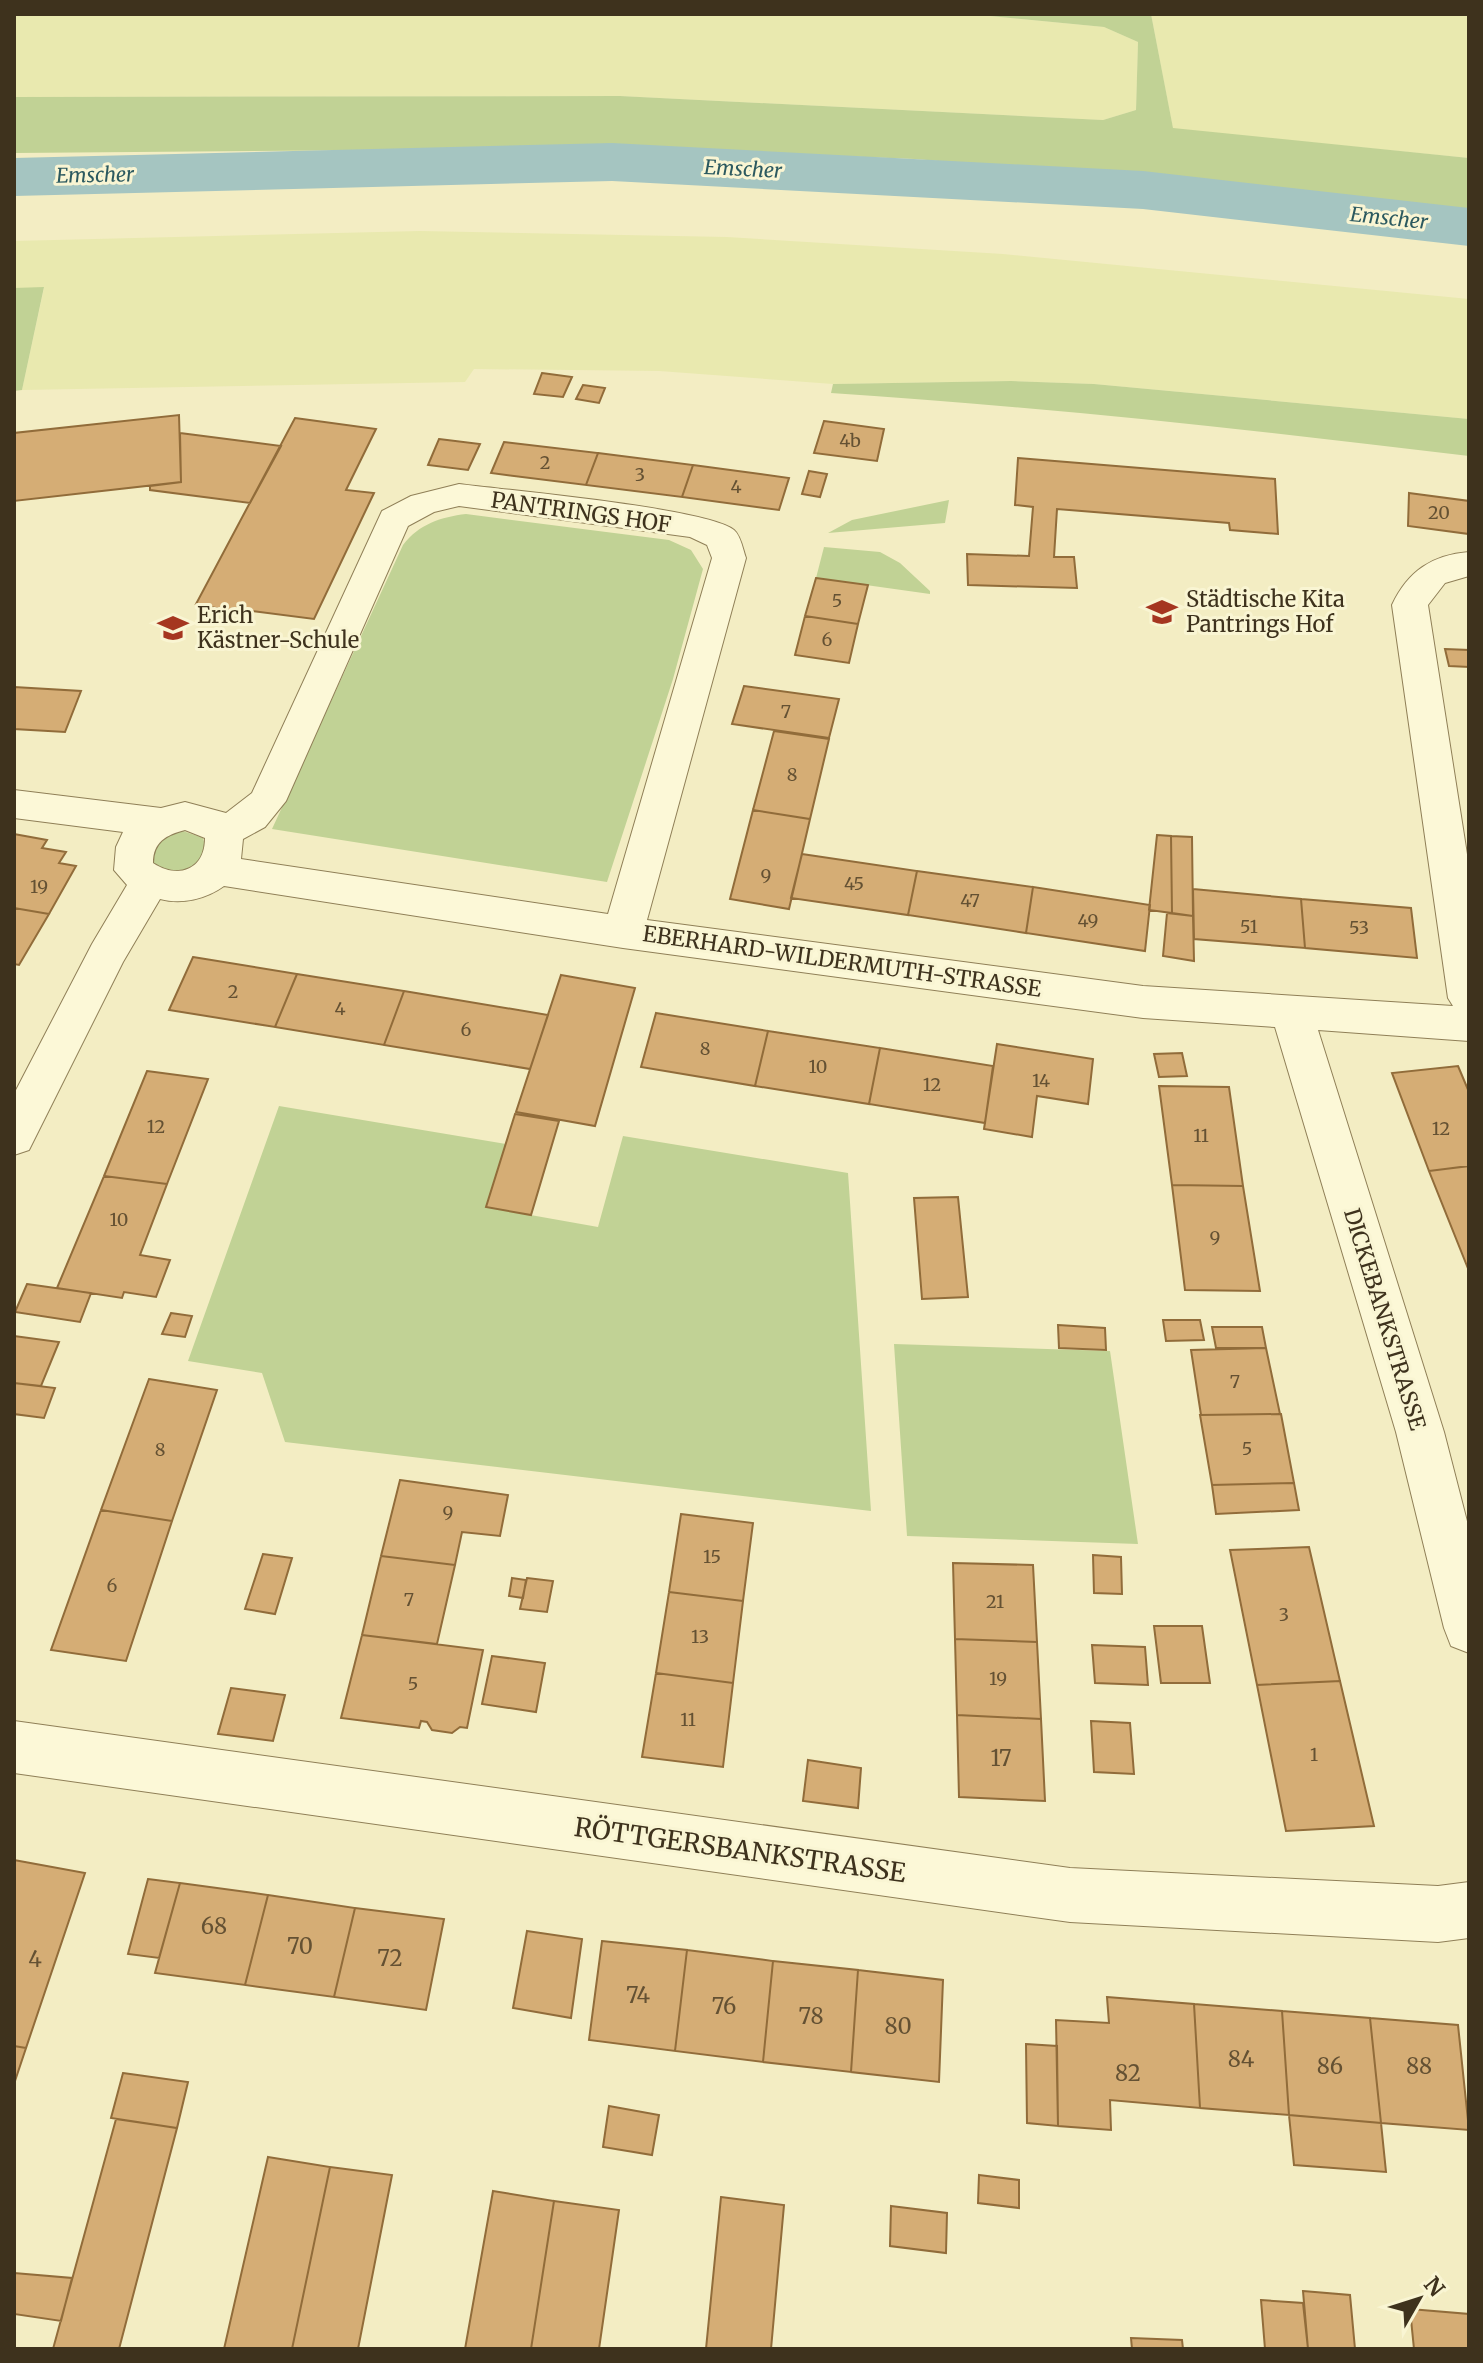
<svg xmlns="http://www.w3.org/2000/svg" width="1483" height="2363" viewBox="0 0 1483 2363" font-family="Merriweather,serif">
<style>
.farmland{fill:#e9e9af}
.green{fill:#c1d295}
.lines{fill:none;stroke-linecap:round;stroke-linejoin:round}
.river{fill:#a5c5c1;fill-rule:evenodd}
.building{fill:#d5ad75;stroke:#916c3a;stroke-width:2}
.minor-casing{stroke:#8f7f57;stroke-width:2}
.minor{fill:#fcf8d7;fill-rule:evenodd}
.labels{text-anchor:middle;stroke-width:6;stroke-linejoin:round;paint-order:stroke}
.number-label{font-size:18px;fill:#645133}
.far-water-label{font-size:20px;font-style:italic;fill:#2b595f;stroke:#f9f5d3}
.street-label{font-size:22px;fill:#3e321d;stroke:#f9f5d3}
.poi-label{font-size:22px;fill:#3e321d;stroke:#f9f5d3;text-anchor:start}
.near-number-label{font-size:22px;fill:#645133}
.near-street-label{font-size:26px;fill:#3e321d;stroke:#f9f5d3}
</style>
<rect width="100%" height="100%" fill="#f3edc3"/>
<!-- farmland -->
<path class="farmland" d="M 14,14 L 970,14 L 1104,27 L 1138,42 L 1136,110 L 1103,120 L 620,96 L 14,97 Z
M 1151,14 L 1469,14 L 1469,158 L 1173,129 Z
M 420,231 L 727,237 L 1003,254 L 1469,299 L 1469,419 L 1094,384 L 1011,381 L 833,384 L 659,371 L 474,369 L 465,382 L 22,390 L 44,288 L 14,288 L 14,241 Z"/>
<!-- green -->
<path class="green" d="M 970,14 L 1151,14 L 1173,128 L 1469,158 L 1469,214 L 1184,182 L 915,159 L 640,148 L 14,153 L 14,97 L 620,96 L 1103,120 L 1136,110 L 1138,42 L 1104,27 Z
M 44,287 L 22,390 L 14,391 L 14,288 Z
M 1011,381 L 1094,384 L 1469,419 L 1469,456 C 1257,430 1045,407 831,393 L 833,384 Z
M 949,500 L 945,523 L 828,533 L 852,520 Z
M 466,514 L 669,540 L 691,550 L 703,569 L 673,679 L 607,882 L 272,829 L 403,545 C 419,524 441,517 466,514 Z
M 824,547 L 880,552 L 900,563 L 930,591 L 930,594 L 816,578 Z
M 183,831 L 203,838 L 207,854 L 193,869 L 170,873 L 153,863 L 154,846 L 171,833 Z
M 279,1106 L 506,1144 L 486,1207 L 598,1227 L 623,1136 L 848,1173 L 871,1511 L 285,1442 L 262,1373 L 188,1361 Z
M 894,1344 L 1110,1351 L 1138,1544 L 907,1536 Z"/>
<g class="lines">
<!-- river -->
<path class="river" d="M 612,143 L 1143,171 L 1469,208 L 1469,246 L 1143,209 L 612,181 L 14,196 L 14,158 Z"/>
</g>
<!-- building -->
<path class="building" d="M 542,373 L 572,377 L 563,397 L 534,394 Z
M 583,385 L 605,388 L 599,403 L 576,399 Z
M 179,415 L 181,482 L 14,501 L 14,433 Z
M 295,418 L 376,429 L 346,490 L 374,493 L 314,619 L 252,611 L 250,615 L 196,604 Z
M 824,421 L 884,429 L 877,461 L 814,453 Z
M 180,433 L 281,446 L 250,503 L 150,490 L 150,486 L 181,482 Z
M 439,439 L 480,444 L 468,470 L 428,465 Z
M 504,442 L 598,453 L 586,485 L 491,473 Z
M 598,453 L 693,465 L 682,497 L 586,485 Z
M 1018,458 L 1275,479 L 1278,534 L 1230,530 L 1229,523 L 1057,509 L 1054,557 L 1074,557 L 1077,588 L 968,585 L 967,554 L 1029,556 L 1033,507 L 1015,505 Z
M 693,465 L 789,478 L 779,510 L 682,497 Z
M 809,471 L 827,474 L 820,497 L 802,494 Z
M 1409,493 L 1469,501 L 1469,534 L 1408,526 Z
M 816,578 L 868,585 L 858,624 L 805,616 Z
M 805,616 L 858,624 L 849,663 L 795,655 Z
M 1445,649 L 1469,650 L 1469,667 L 1449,666 Z
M 744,686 L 839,699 L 829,738 L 732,724 Z
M 14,687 L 81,691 L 65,732 L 14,729 Z
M 774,731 L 829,739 L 810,819 L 753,810 Z
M 753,810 L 810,819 L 789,909 L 730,899 Z
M 14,834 L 47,840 L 42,848 L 66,852 L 59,863 L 76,866 L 49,914 L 14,908 Z
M 1157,835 L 1171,836 L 1172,913 L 1149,910 Z
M 1171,836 L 1192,837 L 1193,916 L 1172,913 Z
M 802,854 L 917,871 L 908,915 L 791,898 Z
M 917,871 L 1033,887 L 1026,933 L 908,915 Z
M 1033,887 L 1150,905 L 1145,951 L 1026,933 Z
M 1193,889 L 1301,899 L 1305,948 L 1194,939 Z
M 1301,899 L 1411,908 L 1417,958 L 1305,948 Z
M 14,908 L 49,914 L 19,965 L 14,964 Z
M 1167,913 L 1193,916 L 1194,961 L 1163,956 Z
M 193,957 L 297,974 L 275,1027 L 169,1010 Z
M 297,974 L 404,991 L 384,1045 L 275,1027 Z
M 561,975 L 635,988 L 595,1126 L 516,1112 Z
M 404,991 L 548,1015 L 530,1069 L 384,1045 Z
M 656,1013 L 768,1031 L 755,1086 L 641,1067 Z
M 768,1031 L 880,1048 L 869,1104 L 755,1086 Z
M 997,1044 L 1093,1059 L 1088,1104 L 1037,1096 L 1032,1137 L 984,1129 Z
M 880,1048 L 993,1066 L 985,1123 L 869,1104 Z
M 1182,1053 L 1187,1076 L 1159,1077 L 1154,1054 Z
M 1458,1066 L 1469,1092 L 1469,1166 L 1429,1171 L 1392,1073 Z
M 147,1071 L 208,1079 L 167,1184 L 104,1176 Z
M 1159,1086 L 1229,1087 L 1243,1186 L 1172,1185 Z
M 515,1114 L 559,1121 L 531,1215 L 486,1207 Z
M 1469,1166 L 1469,1271 L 1429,1171 Z
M 104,1176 L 167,1184 L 140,1255 L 170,1260 L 156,1297 L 124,1292 L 122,1298 L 57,1288 Z
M 1172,1185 L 1243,1186 L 1260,1291 L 1185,1290 Z
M 958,1197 L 968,1297 L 922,1299 L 914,1198 Z
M 27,1284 L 91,1293 L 80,1322 L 15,1312 Z
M 171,1313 L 192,1316 L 185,1337 L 162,1334 Z
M 1163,1320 L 1200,1320 L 1204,1340 L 1166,1341 Z
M 1058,1325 L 1105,1328 L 1106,1350 L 1059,1348 Z
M 1212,1327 L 1262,1327 L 1266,1348 L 1216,1348 Z
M 14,1336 L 59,1342 L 41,1386 L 14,1383 Z
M 1266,1348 L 1280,1414 L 1201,1415 L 1191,1350 Z
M 149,1379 L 217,1390 L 172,1521 L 101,1510 Z
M 14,1383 L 55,1388 L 44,1418 L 14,1414 Z
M 1281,1414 L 1294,1483 L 1212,1485 L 1200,1415 Z
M 400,1480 L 508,1495 L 500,1536 L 462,1532 L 455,1565 L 381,1556 Z
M 1294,1483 L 1299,1510 L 1216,1514 L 1212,1485 Z
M 101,1510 L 172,1521 L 126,1661 L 51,1650 Z
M 681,1514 L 753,1523 L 743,1601 L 669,1592 Z
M 1309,1547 L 1340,1681 L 1257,1685 L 1230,1550 Z
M 263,1554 L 292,1558 L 275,1614 L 245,1609 Z
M 1093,1555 L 1121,1557 L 1122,1594 L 1094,1593 Z
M 381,1556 L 455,1565 L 437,1644 L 362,1635 Z
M 953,1563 L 1033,1565 L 1037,1642 L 955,1639 Z
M 512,1578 L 526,1580 L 523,1598 L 509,1596 Z
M 527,1578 L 553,1581 L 547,1612 L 520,1609 Z
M 669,1592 L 743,1601 L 733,1683 L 656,1673 Z
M 1154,1626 L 1202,1626 L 1210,1683 L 1161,1683 Z
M 362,1635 L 483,1650 L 467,1728 L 460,1727 L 452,1733 L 432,1730 L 427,1722 L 421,1721 L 419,1728 L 341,1718 Z
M 955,1639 L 1037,1642 L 1041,1719 L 957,1715 Z
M 1092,1645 L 1145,1647 L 1148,1685 L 1095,1683 Z
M 492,1656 L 545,1663 L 536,1712 L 482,1704 Z
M 656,1673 L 733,1683 L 723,1767 L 642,1757 Z
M 1340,1681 L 1374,1826 L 1286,1831 L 1257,1685 Z
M 231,1688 L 285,1695 L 273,1741 L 218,1734 Z
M 957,1715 L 1041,1719 L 1045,1801 L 959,1797 Z
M 1091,1721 L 1130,1723 L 1134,1774 L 1094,1772 Z
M 808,1760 L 861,1768 L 858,1808 L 803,1801 Z
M 14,1860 L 85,1873 L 26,2048 L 14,2046 Z
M 148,1879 L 180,1883 L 159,1958 L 128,1954 Z
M 180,1883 L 268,1895 L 245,1985 L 155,1973 Z
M 268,1895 L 355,1908 L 334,1997 L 245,1985 Z
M 355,1908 L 444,1919 L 426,2010 L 334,1997 Z
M 527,1931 L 582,1939 L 571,2018 L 513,2008 Z
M 602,1941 L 687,1950 L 675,2051 L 589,2040 Z
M 687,1950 L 773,1961 L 763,2062 L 675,2051 Z
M 773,1961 L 858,1970 L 851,2072 L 763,2062 Z
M 858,1970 L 943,1980 L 939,2082 L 851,2072 Z
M 1107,1997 L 1194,2004 L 1200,2108 L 1110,2100 L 1111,2130 L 1058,2126 L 1056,2020 L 1109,2023 Z
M 1194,2004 L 1282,2011 L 1289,2115 L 1200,2108 Z
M 1282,2011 L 1370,2018 L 1381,2123 L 1289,2115 Z
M 1370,2018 L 1458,2025 L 1469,2130 L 1381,2123 Z
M 1026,2044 L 1057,2046 L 1058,2126 L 1027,2123 Z
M 14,2046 L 26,2048 L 14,2084 Z
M 123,2073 L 188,2082 L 177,2128 L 111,2118 Z
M 609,2106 L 659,2115 L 652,2155 L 603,2147 Z
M 1289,2115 L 1381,2123 L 1386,2172 L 1294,2165 Z
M 116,2119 L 177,2128 L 119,2349 L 53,2349 Z
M 268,2157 L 330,2167 L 292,2349 L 224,2349 Z
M 330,2167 L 392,2175 L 358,2349 L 292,2349 Z
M 979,2175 L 1019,2180 L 1019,2208 L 978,2203 Z
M 493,2191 L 554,2201 L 531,2349 L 465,2349 Z
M 721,2197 L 784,2205 L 771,2349 L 706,2349 Z
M 554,2201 L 619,2210 L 599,2349 L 531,2349 Z
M 891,2206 L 947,2213 L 946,2253 L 890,2246 Z
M 14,2273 L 72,2278 L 61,2321 L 14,2314 Z
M 1303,2291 L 1350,2295 L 1355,2349 L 1308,2349 Z
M 1261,2300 L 1303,2303 L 1308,2349 L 1265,2349 Z
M 1410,2309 L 1469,2314 L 1469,2349 L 1414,2349 Z
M 1131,2338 L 1182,2340 L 1183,2349 L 1132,2349 Z"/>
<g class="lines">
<!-- minor casing -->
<g class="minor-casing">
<path id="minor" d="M 459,484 C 505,490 707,508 734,530 C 741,536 743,550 746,558 L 647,920 L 1143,986 L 1453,1006 L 1448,998 L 1392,605 C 1408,571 1432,555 1469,552 L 1469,576 L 1445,583 L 1428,605 L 1469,867 L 1469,1041 L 1318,1030 L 1444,1432 L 1469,1529 L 1469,1653 L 1451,1646 L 1444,1628 L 1396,1432 L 1275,1027 L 1143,1018 L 623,948 L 224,886 C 206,899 182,905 160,899 L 123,962 L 29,1150 L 14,1155 L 14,1094 L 92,944 L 127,885 L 114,870 L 116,847 L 123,832 L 14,818 L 14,790 L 161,808 L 185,802 L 226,813 L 252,793 L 382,511 L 411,496 ZM 459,506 L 690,537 L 707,545 L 712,558 L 608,914 L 241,859 L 243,839 L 265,827 L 286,801 L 408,526 L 434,512 ZM 185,830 L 205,838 C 205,869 179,880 153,863 C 153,842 166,835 185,830 Z
M 14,1721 L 1070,1868 L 1438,1886 L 1469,1882 L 1469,1938 L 1438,1942 L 1070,1922 L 14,1773 Z"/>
</g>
<!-- minor -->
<use href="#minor" class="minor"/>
</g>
<!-- icons -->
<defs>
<g id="school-bare" transform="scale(2.4)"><path d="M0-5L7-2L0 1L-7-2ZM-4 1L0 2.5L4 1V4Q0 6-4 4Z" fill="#a53620" stroke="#f9f5d3" stroke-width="2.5" paint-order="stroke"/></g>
</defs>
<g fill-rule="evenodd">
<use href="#school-bare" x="1162" y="612"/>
<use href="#school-bare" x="173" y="628"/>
</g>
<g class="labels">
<!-- number labels -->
<g class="number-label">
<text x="850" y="447">4b</text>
<text x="545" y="469">2</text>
<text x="640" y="481">3</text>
<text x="736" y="493">4</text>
<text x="1439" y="519">20</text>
<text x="837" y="607">5</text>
<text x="827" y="646">6</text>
<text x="786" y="718">7</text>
<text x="792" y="781">8</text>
<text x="766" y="882">9</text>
<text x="854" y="890">45</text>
<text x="39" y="893">19</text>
<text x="970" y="907">47</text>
<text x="1088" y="927">49</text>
<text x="1249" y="933">51</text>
<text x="1359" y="934">53</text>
<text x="233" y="998">2</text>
<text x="340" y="1015">4</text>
<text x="466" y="1036">6</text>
<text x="705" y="1055">8</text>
<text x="818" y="1073">10</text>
<text x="1041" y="1087">14</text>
<text x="932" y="1091">12</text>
<text x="156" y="1133">12</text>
<text x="1441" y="1135">12</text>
<text x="1201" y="1142">11</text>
<text x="119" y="1226">10</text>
<text x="1215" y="1244">9</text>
<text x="1235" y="1388">7</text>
<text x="1247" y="1455">5</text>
<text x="160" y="1456">8</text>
<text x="448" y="1519">9</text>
<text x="712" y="1563">15</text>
<text x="112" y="1592">6</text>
<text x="409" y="1606">7</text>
<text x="995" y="1608">21</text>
<text x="1284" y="1621">3</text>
<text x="700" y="1643">13</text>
<text x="998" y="1685">19</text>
<text x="413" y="1690">5</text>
<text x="688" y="1726">11</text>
<text x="1314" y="1761">1</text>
</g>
<!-- far-water labels -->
<g class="far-water-label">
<text transform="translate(743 169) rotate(3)" y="7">Emscher</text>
<text transform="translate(95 175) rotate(-1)" y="7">Emscher</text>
<text transform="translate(1389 218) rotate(6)" y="7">Emscher</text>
</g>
<!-- street labels -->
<g class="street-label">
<text transform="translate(581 512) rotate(8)" y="8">PANTRINGS HOF</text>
<text transform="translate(842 961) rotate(8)" y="8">EBERHARD-WILDERMUTH-STRASSE</text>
<text transform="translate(1385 1319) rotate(73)" y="8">DICKEBANKSTRASSE</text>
</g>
<!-- poi labels -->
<g class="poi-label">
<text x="1186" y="607">Städtische Kita<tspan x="1186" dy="25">Pantrings Hof</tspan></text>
<text x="197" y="623">Erich<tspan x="197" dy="25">Kästner-Schule</tspan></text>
</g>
<!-- near-number labels -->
<g class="near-number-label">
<text x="1001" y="1766">17</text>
<text x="214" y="1934">68</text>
<text x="300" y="1954">70</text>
<text x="390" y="1966">72</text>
<text x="35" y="1967">4</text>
<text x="638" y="2003">74</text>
<text x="724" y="2014">76</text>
<text x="811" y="2024">78</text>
<text x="898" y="2034">80</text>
<text x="1241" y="2067">84</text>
<text x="1330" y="2074">86</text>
<text x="1419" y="2074">88</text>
<text x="1128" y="2081">82</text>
</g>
<!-- near-street labels -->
<g class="near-street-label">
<text transform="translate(740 1850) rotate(8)" y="9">RÖTTGERSBANKSTRASSE</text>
</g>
</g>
<!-- border -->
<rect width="1483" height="2363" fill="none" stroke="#3e321d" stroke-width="32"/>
<!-- north arrow -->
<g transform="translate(1419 2299) rotate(51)" stroke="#f9f5d3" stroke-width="6" paint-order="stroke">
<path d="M0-6L14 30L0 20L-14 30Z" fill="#3e321d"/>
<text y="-12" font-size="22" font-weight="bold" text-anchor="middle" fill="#3e321d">N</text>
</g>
</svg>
